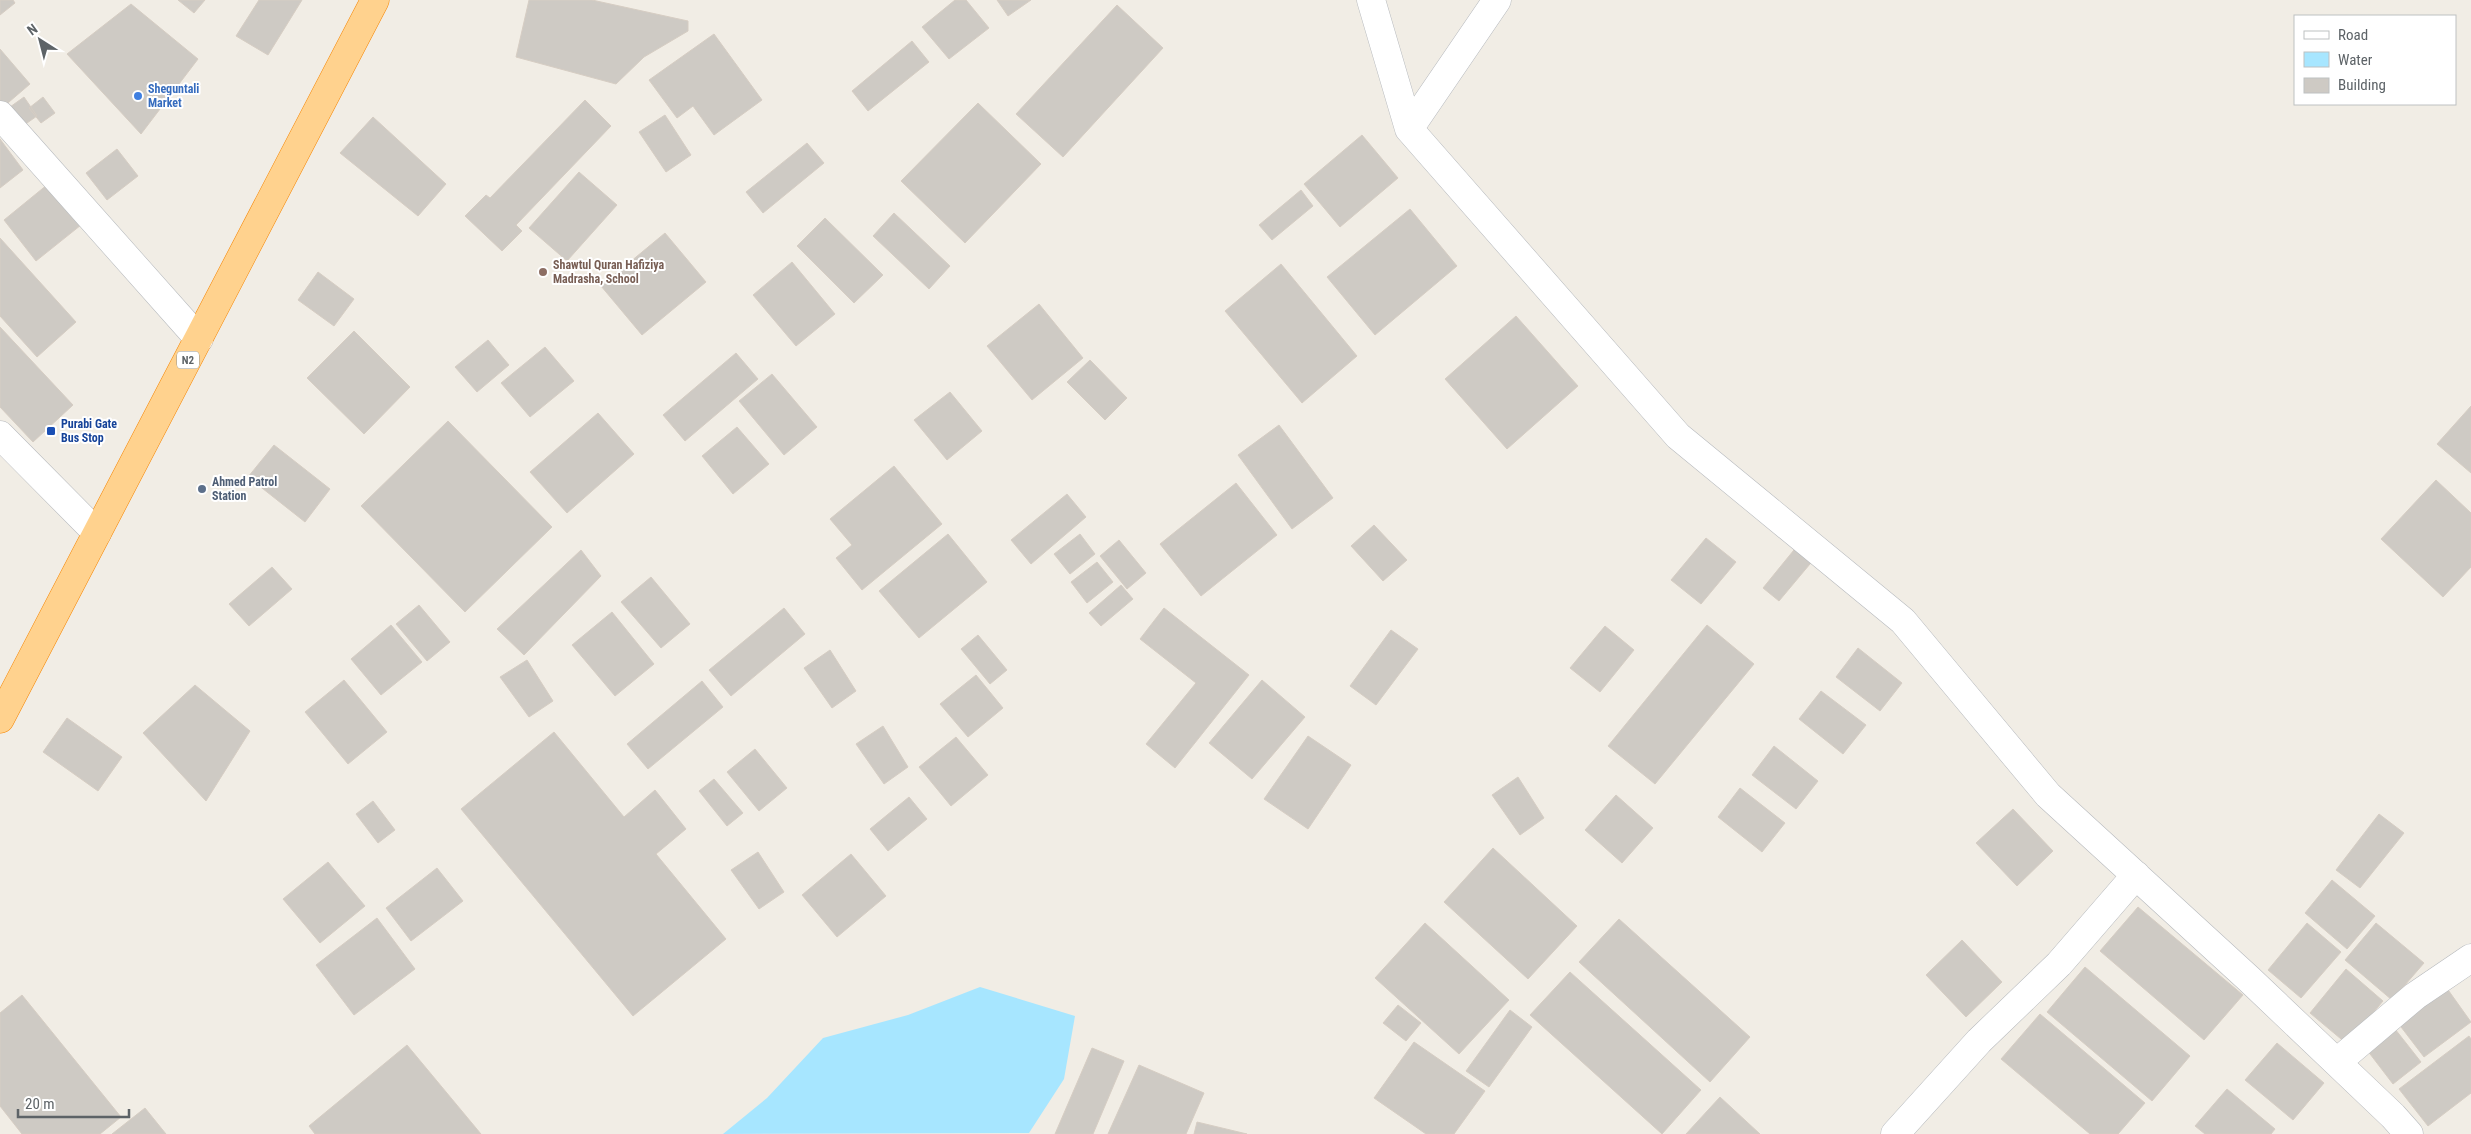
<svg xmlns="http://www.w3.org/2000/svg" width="2471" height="1134" viewBox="0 0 2471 1134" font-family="'Roboto Condensed',sans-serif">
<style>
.water{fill:#a7e6ff}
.building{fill:#cecac4;stroke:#d6cdc3}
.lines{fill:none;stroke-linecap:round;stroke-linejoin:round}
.street-casing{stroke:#b6b9bd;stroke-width:29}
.highway-casing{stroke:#f68500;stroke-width:29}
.street{stroke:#fff;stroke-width:28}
.highway{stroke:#ffd28e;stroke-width:28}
.shop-dot{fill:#3f7fe0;stroke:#fff;stroke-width:2}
.education-dot{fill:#8d6e63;stroke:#fff;stroke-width:2}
.transit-dot{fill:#1a4fb4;stroke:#fff;stroke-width:2}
.service-dot{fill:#5c6f8a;stroke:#fff;stroke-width:2}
.labels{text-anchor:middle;stroke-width:4;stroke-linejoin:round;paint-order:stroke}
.shield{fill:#fff;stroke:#8e9295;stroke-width:1}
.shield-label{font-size:11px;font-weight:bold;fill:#5d6367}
.shop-label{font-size:12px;font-weight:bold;fill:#366cbe;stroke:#fff;text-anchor:start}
.education-label{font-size:12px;font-weight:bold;fill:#785e54;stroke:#fff;text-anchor:start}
.transit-label{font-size:12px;font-weight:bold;fill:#164399;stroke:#fff;text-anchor:start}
.service-label{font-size:12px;font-weight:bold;fill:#4e5e75;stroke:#fff;text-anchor:start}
</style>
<rect width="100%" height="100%" fill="#f1ede5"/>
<!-- water -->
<path class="water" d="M 980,987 L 1075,1016 L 1064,1079 L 1029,1133 L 723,1134 L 767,1098 L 823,1038 L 908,1015 Z"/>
<!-- building -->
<path class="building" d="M 0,0 L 13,0 L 15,3 L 0,15 Z
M 178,0 L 205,0 L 194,13 Z
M 259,0 L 302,0 L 268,55 L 236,36 Z
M 529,0 L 592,0 L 688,21 L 688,31 L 644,57 L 616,84 L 516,57 Z
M 955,0 L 966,0 L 989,28 L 949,59 L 922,27 Z
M 997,0 L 1031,0 L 1008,16 Z
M 131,4 L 198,59 L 141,134 L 67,54 Z
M 1117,5 L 1163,48 L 1063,157 L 1016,114 Z
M 714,34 L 762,100 L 714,135 L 693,106 L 677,118 L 649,80 Z
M 912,41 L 929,62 L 868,111 L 852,91 Z
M 0,49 L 30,84 L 2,108 L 0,106 Z
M 24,97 L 37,116 L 17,130 L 3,112 Z
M 43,97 L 55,113 L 41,123 L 29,108 Z
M 585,100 L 611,126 L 516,225 L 522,231 L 502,251 L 465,216 L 486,195 L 490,198 Z
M 978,103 L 1041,164 L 965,243 L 901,181 Z
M 665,115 L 691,155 L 666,172 L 639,132 Z
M 373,117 L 446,184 L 418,216 L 340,153 Z
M 1362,135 L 1398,178 L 1340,227 L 1304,184 Z
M 0,139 L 23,170 L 0,188 Z
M 807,143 L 824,163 L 763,213 L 746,192 Z
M 117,149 L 138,176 L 107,200 L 86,173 Z
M 579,172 L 617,205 L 567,261 L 529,228 Z
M 53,180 L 86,221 L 36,261 L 4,220 Z
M 1301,190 L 1313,206 L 1272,240 L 1259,225 Z
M 1410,209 L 1457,266 L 1375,335 L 1327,277 Z
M 894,213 L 950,266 L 929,289 L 873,236 Z
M 825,218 L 883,275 L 854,303 L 797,246 Z
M 665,233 L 706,282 L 642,335 L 601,286 Z
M 0,238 L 76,322 L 37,357 L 0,316 Z
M 792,262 L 835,314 L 796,346 L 753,295 Z
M 1281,264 L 1357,356 L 1302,403 L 1225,311 Z
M 318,272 L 354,299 L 334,326 L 298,300 Z
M 1039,304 L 1083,358 L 1032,400 L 987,346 Z
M 1516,316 L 1578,386 L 1507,449 L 1445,379 Z
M 0,327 L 73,405 L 33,442 L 0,407 Z
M 354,331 L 410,387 L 364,434 L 307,378 Z
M 488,340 L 509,365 L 477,392 L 455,367 Z
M 545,347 L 574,381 L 530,417 L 501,383 Z
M 736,353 L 758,379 L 685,441 L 663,415 Z
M 1090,360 L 1127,398 L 1105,420 L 1067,382 Z
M 772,374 L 817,427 L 784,455 L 739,401 Z
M 950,392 L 982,431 L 947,460 L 914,420 Z
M 2471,406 L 2471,473 L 2437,444 Z
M 598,413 L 634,454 L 567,513 L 530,472 Z
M 448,421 L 552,527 L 465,612 L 361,506 Z
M 1279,425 L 1333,498 L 1292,529 L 1238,455 Z
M 737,427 L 769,464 L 733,494 L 702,456 Z
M 274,445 L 330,489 L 305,522 L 248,477 Z
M 894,466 L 942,524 L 862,590 L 836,558 L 852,545 L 830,519 Z
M 2436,480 L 2471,513 L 2471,567 L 2443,597 L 2381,539 Z
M 1236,483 L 1277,535 L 1201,596 L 1160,544 Z
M 1067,494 L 1086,517 L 1031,564 L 1011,540 Z
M 1374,525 L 1407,560 L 1383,581 L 1351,546 Z
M 948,534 L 987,582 L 919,638 L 879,591 Z
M 1080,534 L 1095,554 L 1070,574 L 1054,554 Z
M 1706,538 L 1736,562 L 1701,604 L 1671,580 Z
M 1119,540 L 1146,573 L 1127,589 L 1100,556 Z
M 1798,545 L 1815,558 L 1779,601 L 1763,588 Z
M 581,550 L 601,576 L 524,655 L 497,629 Z
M 1097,562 L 1113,582 L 1087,603 L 1071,582 Z
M 272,567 L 292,589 L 249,626 L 229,604 Z
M 651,577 L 690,624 L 661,648 L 621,602 Z
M 1121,585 L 1133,599 L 1101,626 L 1089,613 Z
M 419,605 L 450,642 L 427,661 L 396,624 Z
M 784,608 L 805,634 L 731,696 L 709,670 Z
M 1164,608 L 1249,675 L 1175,768 L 1146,744 L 1196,683 L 1140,639 Z
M 612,612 L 654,664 L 615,696 L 572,645 Z
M 391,625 L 422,662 L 381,695 L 351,659 Z
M 1707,625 L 1754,664 L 1655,784 L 1608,746 Z
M 1605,626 L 1634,650 L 1600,692 L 1570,668 Z
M 1391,630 L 1418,649 L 1376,705 L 1350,686 Z
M 978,635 L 1007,670 L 990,684 L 961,649 Z
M 1858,648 L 1902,683 L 1880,711 L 1836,677 Z
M 830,650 L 856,691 L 832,708 L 804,668 Z
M 527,660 L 553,701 L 529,717 L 500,677 Z
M 976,675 L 1003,708 L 968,737 L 940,704 Z
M 344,680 L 387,732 L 348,764 L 305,712 Z
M 1262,680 L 1305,717 L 1252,779 L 1209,743 Z
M 702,681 L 723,707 L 648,769 L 627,744 Z
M 195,685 L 250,731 L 206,801 L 143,733 Z
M 1821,691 L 1866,725 L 1843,754 L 1799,719 Z
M 67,718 L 122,757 L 98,791 L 43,752 Z
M 883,726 L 908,767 L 884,784 L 856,744 Z
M 554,732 L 624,817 L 655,790 L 686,829 L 656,854 L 726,939 L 633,1016 L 461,809 Z
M 1308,736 L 1351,765 L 1308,829 L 1264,799 Z
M 956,737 L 988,775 L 951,806 L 919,767 Z
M 1774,746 L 1818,781 L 1796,809 L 1752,775 Z
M 755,749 L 787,788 L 759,811 L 727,772 Z
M 1518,777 L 1544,818 L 1520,835 L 1492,795 Z
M 714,779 L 743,813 L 727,826 L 699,791 Z
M 1740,788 L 1785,823 L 1762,852 L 1718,817 Z
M 1616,795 L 1653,828 L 1622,863 L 1585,830 Z
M 909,797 L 927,819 L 888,851 L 870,829 Z
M 373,801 L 395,830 L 378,843 L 356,814 Z
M 2013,809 L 2053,851 L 2017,886 L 1976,843 Z
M 2379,814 L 2404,833 L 2360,888 L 2336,870 Z
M 1493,848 L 1577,926 L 1528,979 L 1444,902 Z
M 758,852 L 784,892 L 759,909 L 731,870 Z
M 851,854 L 886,896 L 837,937 L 802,895 Z
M 328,862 L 365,906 L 320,943 L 283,899 Z
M 437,868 L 463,901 L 411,941 L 386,908 Z
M 2332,880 L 2375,916 L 2347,949 L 2305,913 Z
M 2138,907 L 2243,995 L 2204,1040 L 2100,951 Z
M 377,918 L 415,969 L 354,1015 L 316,965 Z
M 1619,919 L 1750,1037 L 1710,1082 L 1579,962 Z
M 1425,923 L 1509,1000 L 1459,1054 L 1375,978 Z
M 2307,923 L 2341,952 L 2301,998 L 2268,970 Z
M 2376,923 L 2424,963 L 2392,1000 L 2345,960 Z
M 1962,940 L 2002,982 L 1966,1017 L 1926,975 Z
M 2085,967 L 2190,1056 L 2152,1101 L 2047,1012 Z
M 2346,969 L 2383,1001 L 2347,1044 L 2310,1013 Z
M 1570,972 L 1701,1090 L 1662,1134 L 1530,1015 Z
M 2446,987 L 2471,1022 L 2424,1057 L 2398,1023 Z
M 22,995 L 121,1117 L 100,1134 L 22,1134 L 0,1106 L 0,1013 Z
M 1398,1005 L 1421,1023 L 1406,1041 L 1383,1023 Z
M 1510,1010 L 1532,1027 L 1489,1087 L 1466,1071 Z
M 2040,1014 L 2145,1103 L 2118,1134 L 2090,1134 L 2001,1059 Z
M 2395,1029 L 2421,1062 L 2393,1084 L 2367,1050 Z
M 2469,1036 L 2471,1039 L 2471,1093 L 2428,1126 L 2399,1089 Z
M 1414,1042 L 1485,1091 L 1454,1134 L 1426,1134 L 1374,1098 Z
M 2277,1043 L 2324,1083 L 2293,1120 L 2245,1080 Z
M 407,1045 L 481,1134 L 315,1134 L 309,1126 Z
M 1092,1048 L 1124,1061 L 1093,1134 L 1055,1134 Z
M 1139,1065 L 1204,1093 L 1186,1134 L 1108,1134 Z
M 2227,1089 L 2275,1129 L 2271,1134 L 2205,1134 L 2195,1126 Z
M 1720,1097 L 1760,1134 L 1686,1134 Z
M 145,1108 L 166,1134 L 112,1134 Z
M 1197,1122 L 1247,1134 L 1194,1134 Z"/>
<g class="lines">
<!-- street casing -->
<g class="street-casing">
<path id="street" d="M 1371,0 L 1409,129 L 1678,436 L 1903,621 L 2048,795 L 2249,979 L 2393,1116 L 2409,1134
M 0,115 L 199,339
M 1409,129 L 1497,0
M 0,435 L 97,533
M 2337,1062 L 2415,996 L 2471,958
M 1895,1134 L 1979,1041 L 2059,964 L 2136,875"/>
</g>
<!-- highway casing -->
<g class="highway-casing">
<path id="highway" d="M 0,719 L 375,0"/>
</g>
<!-- street -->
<use href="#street" class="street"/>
<!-- highway -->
<use href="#highway" class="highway"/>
</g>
<!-- markers -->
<circle class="shop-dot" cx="138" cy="96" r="5"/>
<circle class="education-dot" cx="543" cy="272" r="5"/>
<rect class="transit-dot" x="46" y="426" width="10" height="10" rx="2.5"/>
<circle class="service-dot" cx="202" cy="489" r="5"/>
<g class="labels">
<!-- shield labels -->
<rect class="shield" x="177" y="351.5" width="22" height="17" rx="4"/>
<g class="shield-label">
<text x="188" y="364">N2</text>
</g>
<!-- shop labels -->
<g class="shop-label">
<text x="148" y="93">Sheguntali<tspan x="148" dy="14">Market</tspan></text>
</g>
<!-- education labels -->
<g class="education-label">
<text x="553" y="269">Shawtul Quran Hafiziya<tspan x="553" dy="14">Madrasha, School</tspan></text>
</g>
<!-- transit labels -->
<g class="transit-label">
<text x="61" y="428">Purabi Gate<tspan x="61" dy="14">Bus Stop</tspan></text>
</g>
<!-- service labels -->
<g class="service-label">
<text x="212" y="486">Ahmed Patrol<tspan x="212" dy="14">Station</tspan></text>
</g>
</g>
<!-- legend -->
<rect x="2294" y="15" width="162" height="90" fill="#ffffff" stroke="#bec1c2"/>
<rect x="2304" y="31" width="25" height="8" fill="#ffffff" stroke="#bec1c2"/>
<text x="2338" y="40" font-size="15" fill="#5d6367">Road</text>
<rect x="2304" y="52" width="25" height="15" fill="#a7e6ff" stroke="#bec1c2"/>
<text x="2338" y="65" font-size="15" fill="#5d6367">Water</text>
<rect x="2304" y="78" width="25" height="15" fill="#cecac4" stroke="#bec1c2"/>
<text x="2338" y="90" font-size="15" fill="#5d6367">Building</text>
<!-- north arrow -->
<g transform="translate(40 40) rotate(324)" stroke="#ffffff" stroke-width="4" paint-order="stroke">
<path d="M0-4L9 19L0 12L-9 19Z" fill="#5d6367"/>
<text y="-8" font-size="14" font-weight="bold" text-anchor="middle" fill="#5d6367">N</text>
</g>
<!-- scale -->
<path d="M18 1109v8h111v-8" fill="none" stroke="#5d6367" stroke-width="2.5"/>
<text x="25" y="1109" font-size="15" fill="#5d6367" stroke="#ffffff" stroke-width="4" paint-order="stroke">20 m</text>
</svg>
